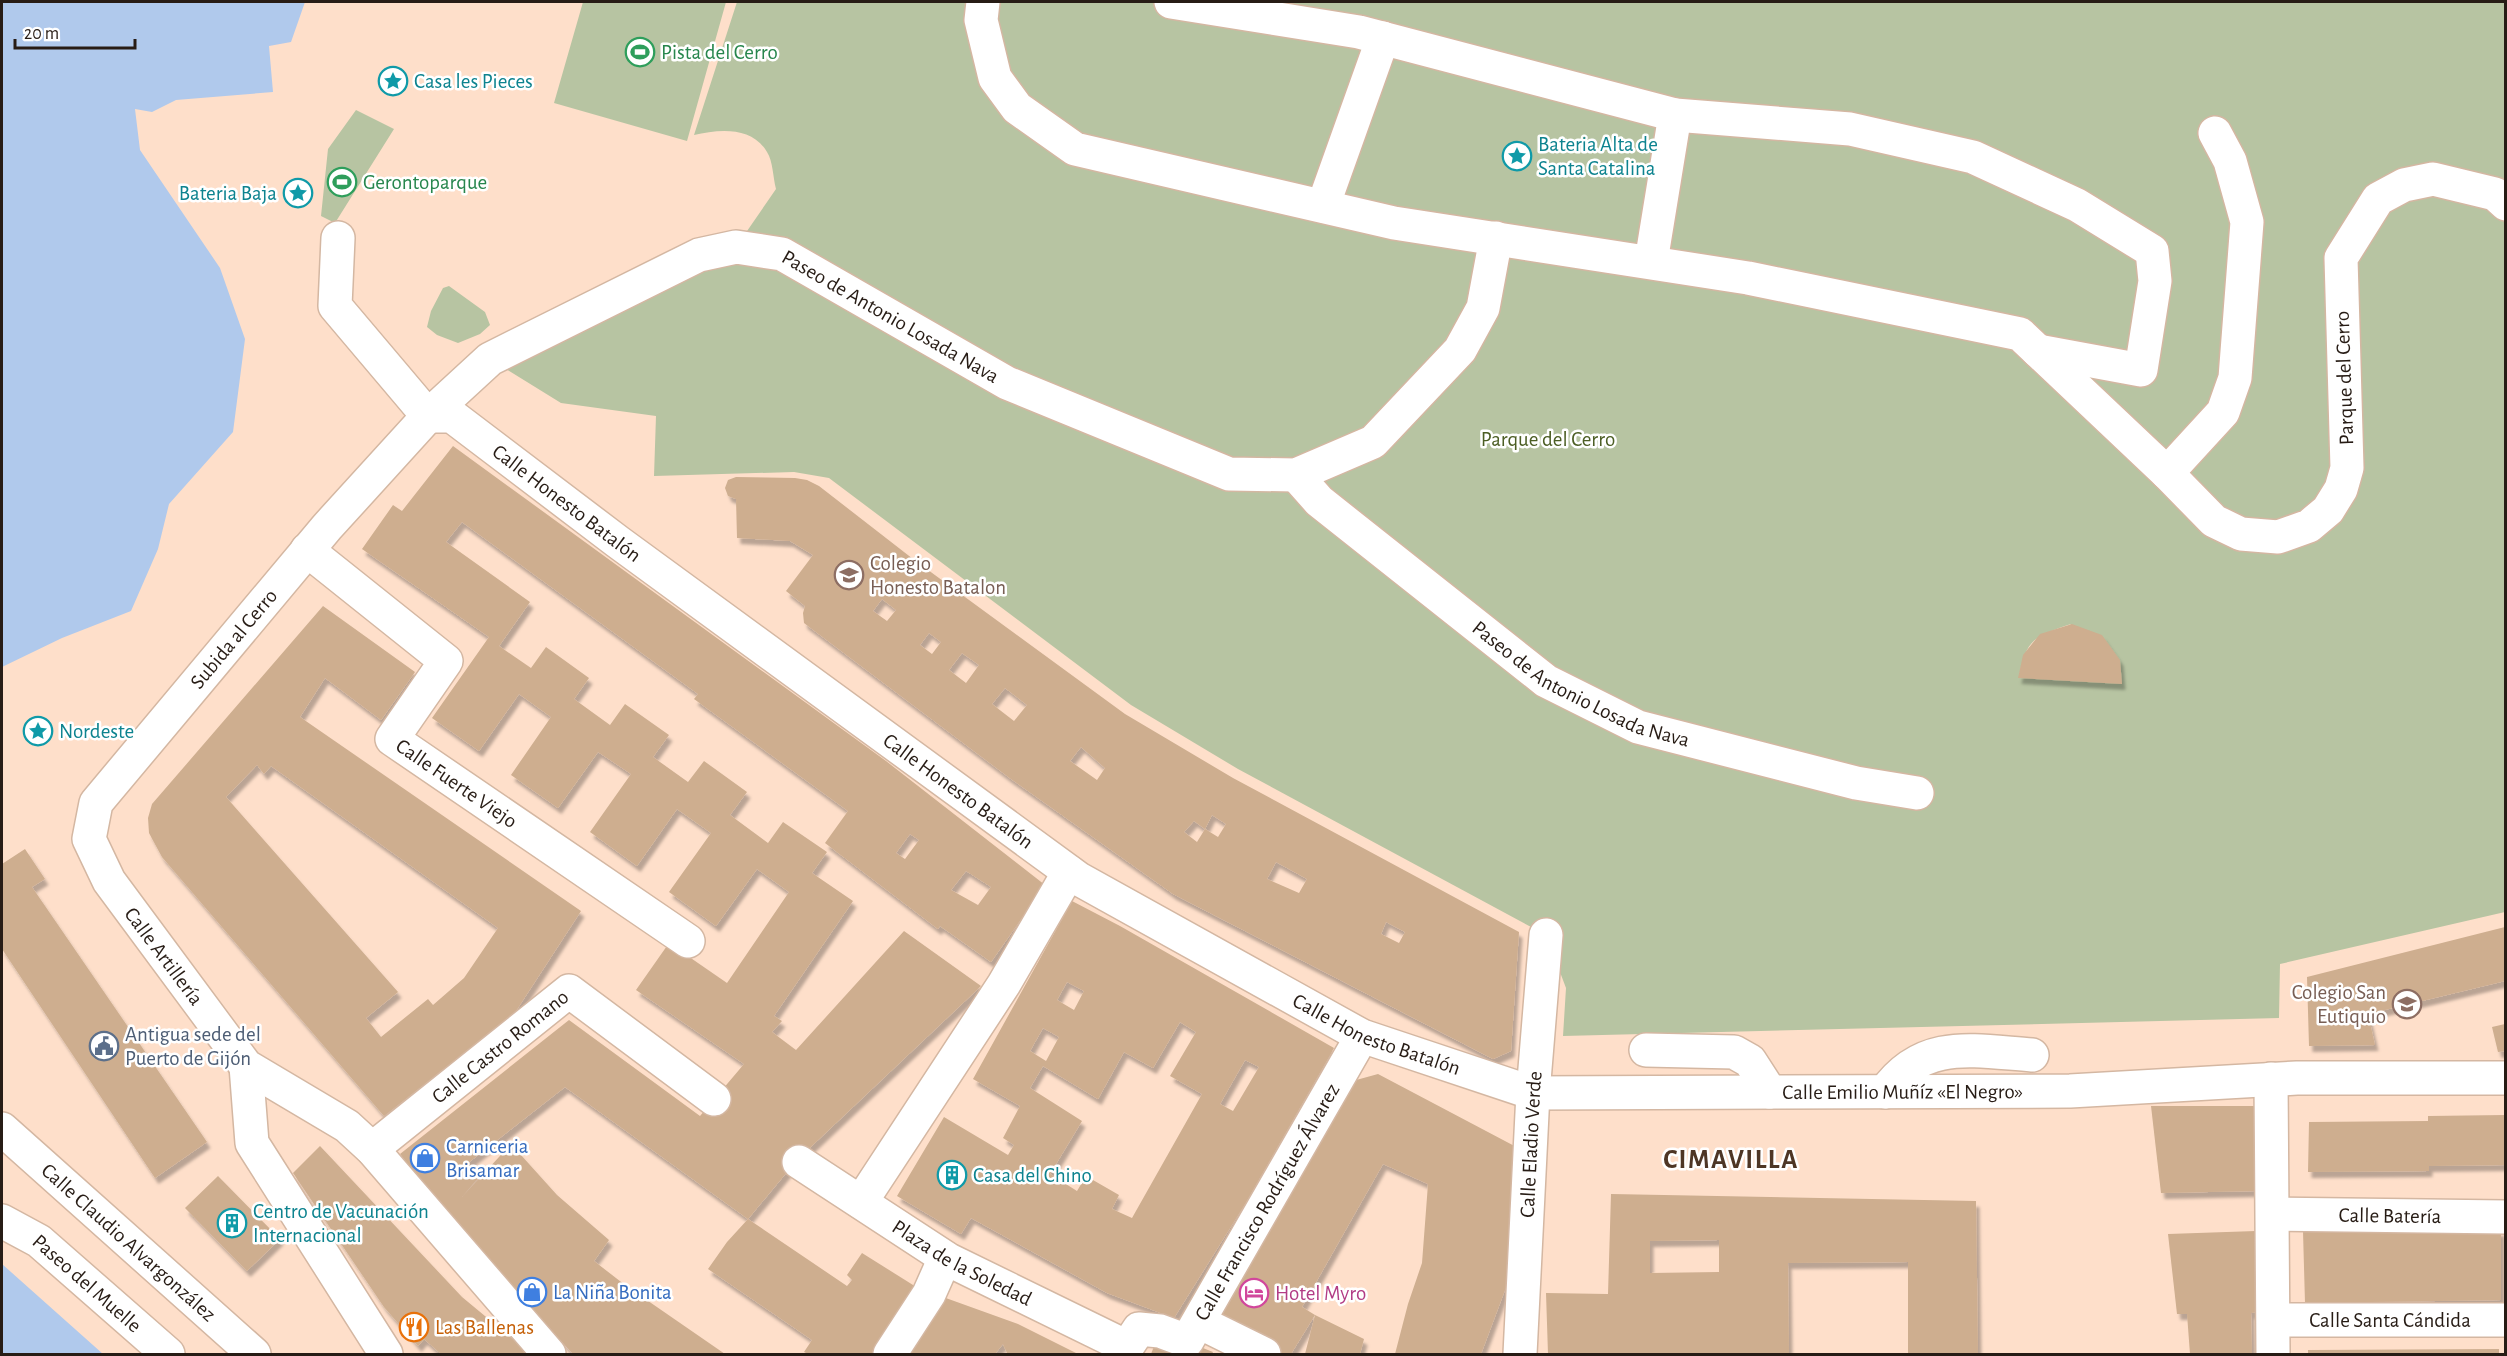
<svg xmlns="http://www.w3.org/2000/svg" width="2507" height="1356" viewBox="0 0 2507 1356" font-family="'Alegreya Sans',sans-serif">
<style>
.green{fill:#b7c4a2;fill-rule:evenodd}
.water{fill:#b0c9ec}
.building{fill:#ceae8f;fill-rule:evenodd;filter:url(#shadow)}
.lines{fill:none;stroke-linecap:round;stroke-linejoin:round}
.minor-casing{stroke:#d4b7a2;stroke-width:36}
.minor{stroke:#fff;stroke-width:33}
.labels{text-anchor:middle;stroke-width:5;stroke-linejoin:round;paint-order:stroke}
.leisure-label{font-size:21px;fill:#27864d;stroke:#fff;text-anchor:start}
.culture-label{font-size:21px;fill:#0d838f;stroke:#fff;text-anchor:start}
.street-label{font-size:21px;fill:#271c15;stroke:#fff}
.park-label{font-size:21px;fill:#4c5e24;stroke:#fff}
.education-label{font-size:21px;fill:#785e54;stroke:#fff;text-anchor:start}
.service-label{font-size:21px;fill:#4e5e75;stroke:#fff;text-anchor:start}
.shop-label{font-size:21px;fill:#366cbe;stroke:#fff;text-anchor:start}
.hotel-label{font-size:21px;fill:#b23c85;stroke:#fff;text-anchor:start}
.food-label{font-size:21px;fill:#c56008;stroke:#fff;text-anchor:start}
.district-label{font-size:27px;font-weight:bold;letter-spacing:1.5px;fill:#4e3625;stroke:#fff}
</style>
<defs>
<filter id="shadow"><feDropShadow dx="3.5" dy="6" stdDeviation="1.5" flood-color="#0004"/></filter>
</defs>
<rect width="100%" height="100%" fill="#fedfca"/>
<!-- green -->
<path class="green" d="M 583,2 L 726,2 L 687,141 L 554,103 Z
M 737,2 L 2505,2 L 2505,912 L 2280,964 L 2279,1018 L 1563,1036 L 1566,988 L 1546,935 L 1238,769 L 1131,705 L 829,478 L 794,472 L 654,476 L 656,416 L 561,403 L 490,359 L 736,247 L 776,189 C 773,178 773,161 767,152 C 752,126 719,129 694,135 ZM 2071,624 L 2019,677 C 2026,638 2036,636 2071,624 Z
M 356,110 L 394,129 L 335,223 L 321,216 L 328,149 Z
M 449,286 L 485,312 L 490,325 L 480,334 L 458,343 L 437,335 L 427,327 L 431,311 L 443,288 Z"/>
<!-- water -->
<path class="water" d="M 2,2 L 305,2 L 291,42 L 269,46 L 273,92 L 176,100 L 152,112 L 135,109 L 140,150 L 220,268 L 245,339 L 233,432 L 169,504 L 158,549 L 131,611 L 62,638 L 2,667 Z
M 2,1264 L 103,1354 L 2,1354 Z"/>
<!-- building -->
<path class="building" d="M 453,446 L 886,761 L 1045,885 L 991,962 L 940,926 L 938,929 L 825,843 L 848,811 L 694,699 L 698,694 L 462,522 L 446,542 L 530,602 L 499,646 L 531,668 L 546,647 L 589,678 L 574,699 L 610,725 L 625,704 L 669,735 L 653,757 L 688,782 L 704,761 L 747,792 L 730,815 L 768,843 L 783,822 L 827,852 L 812,873 L 853,901 L 774,1016 L 782,1021 L 772,1032 L 796,1050 L 904,931 L 981,986 L 797,1160 L 748,1219 L 565,1087 L 468,1163 L 478,1178 L 462,1197 L 511,1144 L 557,1195 L 609,1240 L 594,1261 L 625,1285 L 725,1354 L 573,1354 L 446,1215 L 400,1154 L 569,1020 L 700,1116 L 744,1064 L 636,990 L 669,943 L 727,983 L 789,892 L 757,869 L 716,926 L 669,892 L 711,833 L 677,809 L 637,866 L 590,832 L 631,774 L 598,752 L 558,808 L 511,775 L 551,717 L 519,694 L 479,751 L 432,718 L 489,637 L 362,549 L 393,505 L 402,511 ZM 910,834 L 919,840 L 905,859 L 896,853 ZM 966,871 L 991,887 L 978,905 L 951,890 Z
M 736,477 L 795,478 L 807,480 L 819,486 L 913,559 L 1125,714 L 1233,778 L 1519,932 L 1511,1051 L 1493,1059 L 1173,894 L 1011,779 L 804,623 L 803,613 L 805,606 L 786,591 L 813,555 L 790,541 L 737,538 L 736,499 L 728,496 L 725,488 L 728,480 ZM 882,599 L 896,610 L 887,621 L 873,611 ZM 929,633 L 941,642 L 932,654 L 920,645 ZM 962,653 L 979,665 L 966,683 L 949,670 ZM 1005,688 L 1027,705 L 1014,721 L 992,704 ZM 1081,747 L 1105,768 L 1097,780 L 1070,761 ZM 1212,815 L 1226,824 L 1218,837 L 1205,829 L 1197,842 L 1184,832 L 1194,821 L 1205,829 ZM 1276,862 L 1307,879 L 1299,893 L 1267,879 ZM 1386,922 L 1405,932 L 1399,943 L 1381,934 Z
M 323,606 L 415,672 L 381,720 L 325,678 L 300,717 L 581,911 L 514,1014 L 384,1116 L 162,857 L 149,833 L 148,818 L 152,804 ZM 257,765 L 264,774 L 271,766 L 498,928 L 464,978 L 433,1005 L 428,999 L 381,1037 L 366,1018 L 398,992 L 226,797 Z
M 2072,624 L 2102,635 L 2120,660 L 2122,684 L 2018,678 L 2023,655 L 2040,634 Z
M 25,849 L 45,879 L 32,887 L 207,1142 L 155,1178 L 2,949 L 2,864 Z
M 1072,901 L 1120,926 L 1334,1048 L 1245,1204 L 1174,1318 L 1107,1293 L 971,1218 L 961,1234 L 897,1196 L 944,1117 L 1008,1155 L 1014,1145 L 1003,1138 L 1020,1106 L 973,1079 ZM 1067,982 L 1084,991 L 1074,1010 L 1057,1000 ZM 1180,1022 L 1196,1032 L 1170,1076 L 1202,1094 L 1132,1218 L 1112,1209 L 1119,1195 L 1086,1176 L 1077,1191 L 1050,1174 L 1082,1121 L 1030,1088 L 1043,1066 L 1098,1099 L 1124,1052 L 1153,1068 ZM 1043,1028 L 1059,1037 L 1046,1061 L 1030,1051 ZM 1245,1060 L 1259,1067 L 1233,1111 L 1220,1104 Z
M 2505,927 L 2505,981 L 2368,1014 L 2375,1045 L 2309,1046 L 2307,977 Z
M 2505,1024 L 2505,1051 L 2498,1052 L 2492,1027 Z
M 1378,1074 L 1522,1150 L 1511,1274 L 1481,1354 L 1395,1354 L 1408,1304 L 1422,1263 L 1428,1184 L 1383,1164 L 1302,1307 L 1315,1315 L 1291,1354 L 1280,1354 L 1213,1322 L 1349,1082 Z
M 2151,1106 L 2255,1106 L 2256,1191 L 2161,1193 Z
M 2505,1115 L 2505,1165 L 2429,1166 L 2429,1171 L 2308,1172 L 2309,1122 L 2428,1121 L 2428,1116 Z
M 320,1146 L 462,1297 L 531,1354 L 441,1354 L 424,1339 L 418,1346 L 384,1307 L 293,1173 Z
M 218,1176 L 280,1239 L 247,1271 L 185,1208 Z
M 1611,1194 L 1976,1201 L 1978,1354 L 1908,1354 L 1908,1262 L 1788,1263 L 1789,1354 L 1548,1354 L 1546,1293 L 1608,1294 ZM 1719,1240 L 1719,1272 L 1650,1273 L 1650,1241 Z
M 748,1219 L 847,1286 L 852,1280 L 847,1275 L 862,1253 L 921,1290 L 878,1354 L 808,1354 L 804,1352 L 812,1340 L 708,1269 L 727,1242 Z
M 2501,1230 L 2501,1300 L 2305,1303 L 2303,1231 Z
M 2256,1231 L 2257,1312 L 2251,1313 L 2252,1354 L 2190,1354 L 2187,1314 L 2177,1314 L 2168,1234 Z
M 943,1297 L 1018,1324 L 1078,1354 L 1006,1354 L 1007,1353 L 1003,1344 L 995,1354 L 905,1354 Z
M 1315,1315 L 1364,1339 L 1360,1354 L 1305,1354 Z
M 1160,1331 L 1213,1352 L 1212,1354 L 1151,1354 Z
M 2499,1349 L 2499,1354 L 2308,1354 L 2308,1350 Z"/>
<g class="lines">
<!-- minor casing -->
<g class="minor-casing">
<g id="minor">
<path d="M 983,2 L 981,20 L 995,78 L 1017,108 L 1075,149 L 1394,223 L 1748,278 L 2020,334 L 2167,473"/>
<path d="M 1171,2 L 1359,32 L 1675,115"/>
<path d="M 2215,133 L 2230,161 L 2247,222 L 2235,378 L 2223,412 L 2167,473 L 2214,521 L 2241,534 L 2278,537 L 2309,526 L 2328,510 L 2341,489 L 2347,468 L 2341,258 L 2378,199 L 2404,185 L 2433,179 L 2495,194 L 2506,204"/>
<path d="M 1323,206 L 1383,38"/>
<path d="M 338,238 L 335,306 L 428,416"/>
<path d="M 1651,262 L 1675,115 L 1850,129 L 1973,157 L 2077,205 L 2152,251 L 2155,281 L 2141,370 L 2038,351"/>
<path id="s1" d="M 428,416 L 452,416 L 618,542 L 1079,879 L 1362,1036 L 1533,1093 L 2070,1091 L 2297,1078 L 2506,1078"/>
<path id="s2" d="M 1296,475 L 1319,501 L 1546,681 L 1638,727 L 1856,783 L 1917,793"/>
<path id="s3" d="M 307,550 L 446,661 L 392,739 L 688,941"/>
<path d="M 1646,1050 L 1734,1052 L 1750,1061 L 1770,1092"/>
<path d="M 246,1066 L 252,1143 L 386,1354"/>
<path d="M 2271,1079 L 2273,1354"/>
<path d="M 1885,1092 C 1923,1038 1974,1051 2032,1055"/>
<path id="s4" d="M 2,1129 L 254,1354"/>
<path id="s5" d="M 372,1149 L 569,991 L 714,1099"/>
<path id="s6" d="M 799,1162 L 949,1260 L 1127,1347 L 1126,1354"/>
<path d="M 861,1202 L 1004,984 L 1069,872"/>
<path id="s7" d="M 2273,1214 L 2506,1217"/>
<path id="s8" d="M 2,1221 L 39,1241 L 168,1354"/>
<path id="s9" d="M 2274,1320 L 2506,1320"/>
<path d="M 1199,1322 L 1264,1354"/>
<path id="s10" d="M 1127,1347 L 1139,1329 L 1160,1331 L 1187,1341 L 1362,1036"/>
<path id="s11" d="M 549,1354 L 372,1149 L 347,1126 L 246,1066 L 109,881 L 89,839 L 96,803 L 327,527 L 428,416 L 490,359 L 699,255 L 736,247 L 782,254 L 1007,383 L 1229,474 L 1296,475 L 1373,442 L 1460,350 L 1483,308 L 1496,238"/>
<path d="M 890,1354 L 929,1294 L 945,1258"/>
<path id="s12" d="M 1520,1354 L 1533,1093 L 1546,935"/>
</g>
</g>
<!-- minor -->
<use href="#minor" class="minor"/>
</g>
<!-- icons -->
<defs>
<g id="stadium-ring" transform="scale(1.5)"><circle r="9.5" fill="#fff" stroke="#2e9e5b" stroke-width="1.5"/><path d="M0-5a6.5 5 0 1 0 0 10a6.5 5 0 1 0 0-10ZM-3.5-1.8h7v3.6h-7Z" fill="#2e9e5b"/></g>
<g id="sight-ring" transform="scale(1.5)"><circle r="9.5" fill="#fff" stroke="#0f9aa8" stroke-width="1.5"/><path d="M0-6L1.8-2.2L6-1.7L2.9 1.2L3.7 5.4L0 3.3L-3.7 5.4L-2.9 1.2L-6-1.7L-1.8-2.2Z" fill="#0f9aa8"/></g>
<g id="school-ring" transform="scale(1.5)"><circle r="9.5" fill="#fff" stroke="#8d6e63" stroke-width="1.5"/><path d="M0-5L7-2L0 1L-7-2ZM-4 1L0 2.5L4 1V4Q0 6-4 4Z" fill="#8d6e63"/></g>
<g id="civic-ring" transform="scale(1.5)"><circle r="9.5" fill="#fff" stroke="#5c6f8a" stroke-width="1.5"/><path d="M-.6-6.5H3V-4.5H.6V-3L4-1V1h2V6H-6V1h2V-1L-.6-3ZM-1.2 2.5V6h2.4V2.5Z" fill="#5c6f8a"/></g>
<g id="shop-ring" transform="scale(1.5)"><circle r="9.5" fill="#fff" stroke="#3f7fe0" stroke-width="1.5"/><path d="M-5-2.5h2.3a2.7 3.5 0 0 1 5.4 0H5L5.5 6h-11ZM-1.5-2.5h3a1.5 2.3 0 0 0-3 0Z" fill="#3f7fe0"/></g>
<g id="building-ring" transform="scale(1.5)"><circle r="9.5" fill="#fff" stroke="#0f9aa8" stroke-width="1.5"/><path d="M-4-6H4V6H1V3H-1V6H-4ZM-2.5-4.3h1.7v1.8h-1.7ZM.8-4.3h1.7v1.8H.8ZM-2.5-1h1.7V.8h-1.7ZM.8-1h1.7V.8H.8Z" fill="#0f9aa8"/></g>
<g id="hotel-ring" transform="scale(1.5)"><circle r="9.5" fill="#fff" stroke="#d1479c" stroke-width="1.5"/><path d="M-6-4.5h1.5V1H6V5H4.5V3h-9V5H-6ZM-4 0a1.8 1.8 0 1 1 3.6 0ZM.5 0V-2.5h3Q6-2.5 6 0Z" fill="#d1479c"/></g>
<g id="restaurant-ring" transform="scale(1.5)"><circle r="9.5" fill="#fff" stroke="#e8710a" stroke-width="1.5"/><path d="M-5-6h1v4h1v-4h1v4h1v-4h1v5L-1.5 .5V6h-2V.5L-5-1ZM5-6V6H3V1.5H1.5Q1.5-4 5-6Z" fill="#e8710a"/></g>
</defs>
<g fill-rule="evenodd">
<use href="#stadium-ring" x="640" y="52"/>
<use href="#sight-ring" x="393" y="81"/>
<use href="#sight-ring" x="1517" y="156"/>
<use href="#stadium-ring" x="342" y="182"/>
<use href="#sight-ring" x="298" y="193"/>
<use href="#school-ring" x="849" y="575"/>
<use href="#sight-ring" x="38" y="731"/>
<use href="#school-ring" x="2407" y="1004"/>
<use href="#civic-ring" x="104" y="1046"/>
<use href="#shop-ring" x="425" y="1158"/>
<use href="#building-ring" x="952" y="1175"/>
<use href="#building-ring" x="232" y="1223"/>
<use href="#shop-ring" x="532" y="1292"/>
<use href="#hotel-ring" x="1254" y="1293"/>
<use href="#restaurant-ring" x="414" y="1327"/>
</g>
<g class="labels">
<!-- leisure labels -->
<g class="leisure-label">
<text x="661" y="59">Pista del Cerro</text>
<text x="363" y="189">Gerontoparque</text>
</g>
<!-- culture labels -->
<g class="culture-label">
<text x="414" y="88">Casa les Pieces</text>
<text x="1538" y="151">Bateria Alta de<tspan x="1538" dy="24">Santa Catalina</tspan></text>
<text x="277" y="200" text-anchor="end">Bateria Baja</text>
<text x="59" y="738">Nordeste</text>
<text x="973" y="1182">Casa del Chino</text>
<text x="253" y="1218">Centro de Vacunación<tspan x="253" dy="24">Internacional</tspan></text>
</g>
<!-- street labels -->
<g class="street-label">
<text dy="7" stroke="none"><textPath href="#s11" startOffset="1773">Paseo de Antonio Losada Nava</textPath></text>
<text transform="translate(2344 378) rotate(-92)" y="7">Parque del Cerro</text>
<text dy="7" stroke="none"><textPath href="#s1" startOffset="168">Calle Honesto Batalón</textPath></text>
<text dy="7" stroke="none"><textPath href="#s11" startOffset="950">Subida al Cerro</textPath></text>
<text dy="7" stroke="none"><textPath href="#s2" startOffset="357">Paseo de Antonio Losada Nava</textPath></text>
<text dy="7" stroke="none"><textPath href="#s3" startOffset="351">Calle Fuerte Viejo</textPath></text>
<text dy="7" stroke="none"><textPath href="#s1" startOffset="654">Calle Honesto Batalón</textPath></text>
<text transform="translate(164 956) rotate(53)" y="7">Calle Artillería</text>
<text dy="7" stroke="none"><textPath href="#s1" startOffset="1140">Calle Honesto Batalón</textPath></text>
<text dy="7" stroke="none"><textPath href="#s5" startOffset="164">Calle Castro Romano</textPath></text>
<text dy="7" stroke="none"><textPath href="#s1" startOffset="1677">Calle Emilio Muñíz «El Negro»</textPath></text>
<text dy="7" stroke="none"><textPath href="#s12" startOffset="210">Calle Eladio Verde</textPath></text>
<text dy="7" stroke="none"><textPath href="#s10" startOffset="232">Calle Francisco Rodríguez Álvarez</textPath></text>
<text dy="7" stroke="none"><textPath href="#s7" startOffset="117">Calle Batería</textPath></text>
<text dy="7" stroke="none"><textPath href="#s4" startOffset="170">Calle Claudio Alvargonzález</textPath></text>
<text dy="7" stroke="none"><textPath href="#s6" startOffset="192">Plaza de la Soledad</textPath></text>
<text dy="7" stroke="none"><textPath href="#s8" startOffset="106">Paseo del Muelle</textPath></text>
<text dy="7" stroke="none"><textPath href="#s9" startOffset="116">Calle Santa Cándida</textPath></text>
</g>
<!-- park labels -->
<g class="park-label">
<text x="1548" y="446">Parque del Cerro</text>
</g>
<!-- education labels -->
<g class="education-label">
<text x="870" y="570">Colegio<tspan x="870" dy="24">Honesto Batalon</tspan></text>
<text x="2386" y="999" text-anchor="end">Colegio San<tspan x="2386" dy="24">Eutiquio</tspan></text>
</g>
<!-- service labels -->
<g class="service-label">
<text x="125" y="1041">Antigua sede del<tspan x="125" dy="24">Puerto de Gijón</tspan></text>
</g>
<!-- shop labels -->
<g class="shop-label">
<text x="446" y="1153">Carniceria<tspan x="446" dy="24">Brisamar</tspan></text>
<text x="553" y="1299">La Niña Bonita</text>
</g>
<!-- hotel labels -->
<g class="hotel-label">
<text x="1275" y="1300">Hotel Myro</text>
</g>
<!-- food labels -->
<g class="food-label">
<text x="435" y="1334">Las Ballenas</text>
</g>
<!-- district labels -->
<g class="district-label">
<text x="1731" y="1168">CIMAVILLA</text>
</g>
</g>
<!-- border -->
<rect width="2507" height="1356" fill="none" stroke="#271c15" stroke-width="6"/>
<!-- scale -->
<path d="M15 39v9h120v-9" fill="none" stroke="#271c15" stroke-width="3"/>
<text x="24" y="39" font-size="18" fill="#271c15" stroke="#ffffff" stroke-width="4.5" paint-order="stroke">20 m</text>
</svg>
